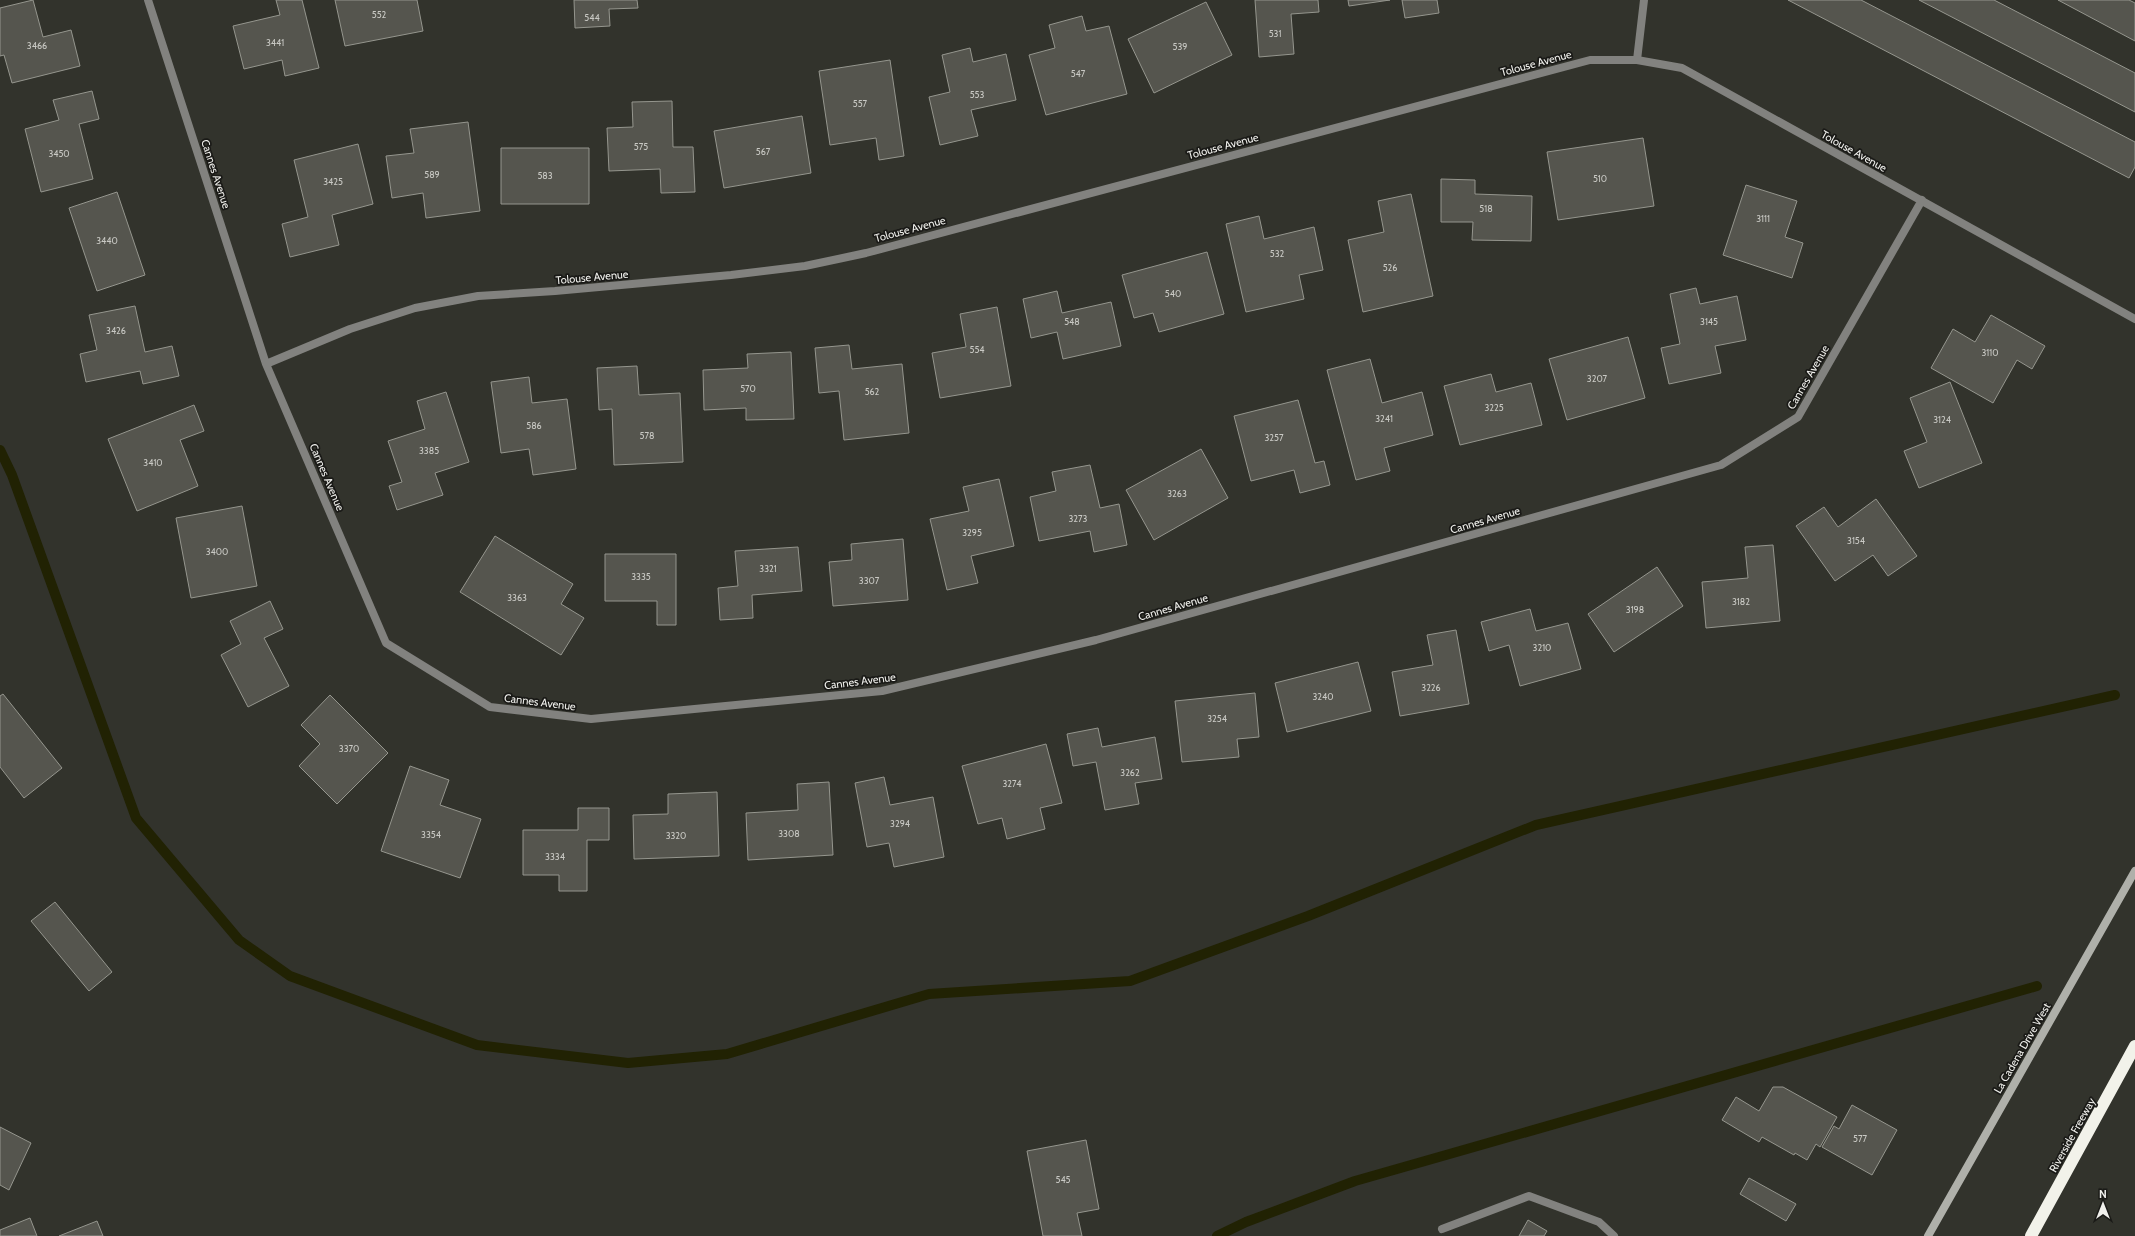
<svg xmlns="http://www.w3.org/2000/svg" width="2135" height="1236" viewBox="0 0 2135 1236" font-family="Cabin,sans-serif">
<style>
.lines{fill:none;stroke-linecap:round;stroke-linejoin:round}
.stream{stroke:#212203;stroke-width:10}
.building{fill:#55554e;stroke:#95968e}
.service{stroke:#82827f;stroke-width:8}
.minor{stroke:#82827f;stroke-width:8}
.secondary{stroke:#afb0aa;stroke-width:8}
.motorway{stroke:#f2f2ea;stroke-width:12}
.labels{text-anchor:middle;stroke-width:3.5;stroke-linejoin:round;paint-order:stroke}
.number-label{font-size:9px;fill:#c9c9c4}
.street-label{font-size:11px;fill:#f0f0ec;stroke:#1a1a17}
</style>
<rect width="100%" height="100%" fill="#32332c"/>
<g class="lines">
<!-- stream -->
<path class="stream" d="M 0,450 L 12,475 L 136,818 L 239,940 L 290,976 L 477,1045 L 628,1063 L 727,1054 L 929,994 L 1130,981 L 1308,916 L 1536,825 L 2115,695
M 1217,1236 L 1246,1222 L 1355,1181 L 2037,986"/>
</g>
<!-- building -->
<path class="building" d="M 33,0 L 43,37 L 71,30 L 80,66 L 12,83 L 4,55 L 0,56 L 0,8 Z
M 276,0 L 302,0 L 319,68 L 285,76 L 282,60 L 244,69 L 233,26 L 280,15 Z
M 335,0 L 417,0 L 423,31 L 345,46 Z
M 574,0 L 637,0 L 638,8 L 609,9 L 610,26 L 575,28 Z
M 1255,0 L 1318,0 L 1319,12 L 1291,14 L 1294,54 L 1259,57 Z
M 1348,0 L 1390,0 L 1349,6 Z
M 1402,0 L 1437,0 L 1439,13 L 1405,18 Z
M 1788,0 L 1861,0 L 2135,142 L 2135,167 L 2129,178 Z
M 1919,0 L 1994,0 L 2135,73 L 2135,112 Z
M 2058,0 L 2129,0 L 2135,3 L 2135,41 Z
M 1206,2 L 1232,55 L 1154,93 L 1128,39 Z
M 1082,16 L 1086,31 L 1109,26 L 1127,94 L 1046,115 L 1029,55 L 1055,48 L 1049,25 Z
M 970,48 L 973,62 L 1006,54 L 1016,100 L 971,110 L 978,136 L 940,145 L 929,97 L 950,92 L 942,55 Z
M 890,60 L 904,156 L 879,160 L 876,138 L 830,145 L 819,71 Z
M 92,91 L 99,119 L 79,124 L 93,179 L 41,192 L 25,129 L 59,120 L 53,100 Z
M 672,101 L 673,147 L 693,147 L 695,192 L 661,193 L 660,169 L 609,171 L 607,128 L 633,127 L 632,102 Z
M 802,116 L 811,173 L 724,188 L 714,131 Z
M 468,122 L 480,211 L 426,218 L 423,193 L 392,198 L 386,156 L 414,153 L 410,129 Z
M 1643,138 L 1654,206 L 1558,220 L 1547,152 Z
M 358,144 L 373,204 L 332,215 L 339,245 L 290,257 L 282,224 L 308,217 L 294,160 Z
M 501,148 L 589,148 L 589,204 L 501,204 Z
M 1441,179 L 1475,180 L 1475,194 L 1532,196 L 1531,241 L 1472,240 L 1473,222 L 1441,222 Z
M 1746,185 L 1797,201 L 1785,237 L 1803,243 L 1792,278 L 1723,255 Z
M 117,192 L 145,275 L 97,291 L 69,208 Z
M 1411,194 L 1433,296 L 1363,312 L 1348,240 L 1384,232 L 1378,201 Z
M 1259,216 L 1264,239 L 1314,227 L 1323,270 L 1299,275 L 1304,299 L 1246,312 L 1226,224 Z
M 1207,252 L 1224,314 L 1159,332 L 1153,313 L 1134,318 L 1122,275 Z
M 1696,288 L 1700,304 L 1737,296 L 1746,340 L 1715,346 L 1721,373 L 1669,384 L 1661,348 L 1680,344 L 1670,294 Z
M 1057,291 L 1062,313 L 1111,302 L 1121,346 L 1063,359 L 1057,332 L 1031,338 L 1023,299 Z
M 135,306 L 145,352 L 172,346 L 179,376 L 143,384 L 140,371 L 86,382 L 80,354 L 97,350 L 89,315 Z
M 997,307 L 1011,386 L 940,398 L 932,353 L 966,347 L 960,314 Z
M 1991,315 L 2045,346 L 2032,369 L 2017,360 L 1993,403 L 1931,368 L 1953,329 L 1975,342 Z
M 1628,337 L 1645,398 L 1567,420 L 1549,359 Z
M 849,345 L 852,369 L 902,364 L 909,433 L 844,440 L 839,391 L 819,393 L 815,348 Z
M 791,352 L 794,419 L 746,420 L 746,408 L 704,410 L 703,370 L 748,368 L 747,354 Z
M 1370,359 L 1382,403 L 1422,392 L 1433,435 L 1384,448 L 1390,471 L 1356,480 L 1327,370 Z
M 637,366 L 639,395 L 680,393 L 683,462 L 614,465 L 612,409 L 599,410 L 597,368 Z
M 1491,374 L 1496,392 L 1531,383 L 1542,425 L 1460,445 L 1444,386 Z
M 529,377 L 532,403 L 567,399 L 576,469 L 533,475 L 529,449 L 501,453 L 491,382 Z
M 1950,382 L 1982,463 L 1919,488 L 1904,451 L 1927,442 L 1910,398 Z
M 446,392 L 469,462 L 435,473 L 443,495 L 397,510 L 389,486 L 402,482 L 388,441 L 425,429 L 417,401 Z
M 1298,400 L 1315,463 L 1324,461 L 1330,485 L 1300,493 L 1294,470 L 1251,481 L 1234,416 Z
M 194,405 L 204,431 L 180,440 L 198,486 L 137,511 L 108,439 Z
M 1201,449 L 1228,498 L 1154,540 L 1126,490 Z
M 1090,465 L 1100,508 L 1119,504 L 1127,545 L 1094,552 L 1090,531 L 1039,541 L 1030,497 L 1056,491 L 1052,472 Z
M 999,479 L 1014,546 L 971,556 L 978,583 L 947,590 L 930,519 L 969,511 L 963,487 Z
M 1876,499 L 1917,556 L 1888,576 L 1873,555 L 1835,581 L 1796,526 L 1824,507 L 1838,527 Z
M 242,506 L 257,586 L 191,598 L 176,518 Z
M 495,536 L 573,584 L 561,604 L 584,618 L 561,655 L 460,592 Z
M 903,539 L 908,600 L 833,606 L 829,562 L 852,560 L 851,544 Z
M 1773,545 L 1780,621 L 1706,628 L 1702,582 L 1748,578 L 1745,547 Z
M 798,547 L 802,591 L 752,595 L 753,618 L 720,620 L 718,588 L 738,586 L 735,551 Z
M 605,554 L 676,554 L 676,625 L 657,625 L 657,601 L 605,601 Z
M 1657,567 L 1683,606 L 1614,652 L 1588,614 Z
M 270,601 L 283,629 L 264,638 L 289,686 L 248,707 L 221,655 L 241,644 L 230,621 Z
M 1530,609 L 1536,631 L 1568,623 L 1581,669 L 1520,686 L 1509,645 L 1489,651 L 1481,622 Z
M 1456,630 L 1469,704 L 1400,716 L 1392,672 L 1433,665 L 1427,635 Z
M 1358,662 L 1371,711 L 1287,732 L 1275,683 Z
M 1255,693 L 1259,737 L 1237,739 L 1239,757 L 1182,762 L 1175,701 Z
M 3,694 L 62,768 L 24,798 L 0,767 L 0,696 Z
M 330,695 L 388,753 L 337,804 L 299,766 L 320,744 L 301,725 Z
M 1098,728 L 1102,747 L 1155,737 L 1162,779 L 1135,783 L 1139,804 L 1105,810 L 1096,762 L 1073,766 L 1067,734 Z
M 1046,744 L 1062,803 L 1040,808 L 1045,829 L 1007,839 L 1002,818 L 978,824 L 962,766 Z
M 410,766 L 449,780 L 440,805 L 481,819 L 460,878 L 381,851 Z
M 884,777 L 890,805 L 933,797 L 944,857 L 894,867 L 889,843 L 867,847 L 855,783 Z
M 829,782 L 833,855 L 748,860 L 746,813 L 798,810 L 797,784 Z
M 717,792 L 719,856 L 634,859 L 633,815 L 668,814 L 668,794 Z
M 578,808 L 609,808 L 609,840 L 587,840 L 587,891 L 559,891 L 559,875 L 523,875 L 523,830 L 578,830 Z
M 55,902 L 112,972 L 89,991 L 31,921 Z
M 1773,1087 L 1783,1087 L 1837,1117 L 1820,1147 L 1816,1144 L 1807,1160 L 1795,1153 L 1794,1155 L 1762,1137 L 1759,1142 L 1722,1120 L 1736,1097 L 1759,1111 Z
M 1852,1105 L 1897,1130 L 1872,1175 L 1822,1147 L 1834,1126 L 1839,1129 Z
M 0,1127 L 31,1143 L 9,1190 L 0,1185 Z
M 1086,1140 L 1099,1209 L 1077,1213 L 1082,1236 L 1043,1236 L 1027,1151 Z
M 1749,1178 L 1796,1204 L 1786,1221 L 1740,1194 Z
M 30,1218 L 37,1236 L 0,1236 L 0,1230 Z
M 1528,1220 L 1547,1231 L 1544,1236 L 1519,1236 Z
M 97,1221 L 103,1236 L 59,1236 Z"/>
<g class="lines">
<!-- service -->
<path class="service" d="M 1442,1229 L 1529,1196 L 1599,1222 L 1614,1236"/>
<!-- minor -->
<path class="minor" d="M 148,0 L 266,364 L 386,643 L 490,707 L 591,719 L 882,691 L 1096,640 L 1721,465 L 1798,417 L 1922,200
M 1637,60 L 1644,0
M 266,364 L 350,329 L 415,308 L 478,296 L 555,291 L 731,275 L 805,266 L 866,253 L 1590,60 L 1637,60 L 1682,68 L 2135,319"/>
<!-- secondary -->
<path class="secondary" d="M 1928,1236 L 2135,871"/>
<!-- motorway -->
<path class="motorway" d="M 2031,1236 L 2135,1046"/>
</g>
<g class="labels">
<!-- number labels -->
<g class="number-label">
<text x="379" y="18">552</text>
<text x="592" y="21">544</text>
<text x="1275" y="37">531</text>
<text x="275" y="46">3441</text>
<text x="37" y="49">3466</text>
<text x="1180" y="50">539</text>
<text x="1078" y="77">547</text>
<text x="977" y="98">553</text>
<text x="860" y="107">557</text>
<text x="641" y="150">575</text>
<text x="763" y="155">567</text>
<text x="59" y="157">3450</text>
<text x="432" y="178">589</text>
<text x="545" y="179">583</text>
<text x="1600" y="182">510</text>
<text x="333" y="185">3425</text>
<text x="1486" y="212">518</text>
<text x="1763" y="222">3111</text>
<text x="107" y="244">3440</text>
<text x="1277" y="257">532</text>
<text x="1390" y="271">526</text>
<text x="1173" y="297">540</text>
<text x="1072" y="325">548</text>
<text x="1709" y="325">3145</text>
<text x="116" y="334">3426</text>
<text x="977" y="353">554</text>
<text x="1990" y="356">3110</text>
<text x="1597" y="382">3207</text>
<text x="748" y="392">570</text>
<text x="872" y="395">562</text>
<text x="1494" y="411">3225</text>
<text x="1384" y="422">3241</text>
<text x="1942" y="423">3124</text>
<text x="534" y="429">586</text>
<text x="647" y="439">578</text>
<text x="1274" y="441">3257</text>
<text x="429" y="454">3385</text>
<text x="153" y="466">3410</text>
<text x="1177" y="497">3263</text>
<text x="1078" y="522">3273</text>
<text x="972" y="536">3295</text>
<text x="1856" y="544">3154</text>
<text x="217" y="555">3400</text>
<text x="768" y="572">3321</text>
<text x="641" y="580">3335</text>
<text x="869" y="584">3307</text>
<text x="517" y="601">3363</text>
<text x="1741" y="605">3182</text>
<text x="1635" y="613">3198</text>
<text x="1542" y="651">3210</text>
<text x="1431" y="691">3226</text>
<text x="1323" y="700">3240</text>
<text x="1217" y="722">3254</text>
<text x="349" y="752">3370</text>
<text x="1130" y="776">3262</text>
<text x="1012" y="787">3274</text>
<text x="900" y="827">3294</text>
<text x="789" y="837">3308</text>
<text x="431" y="838">3354</text>
<text x="676" y="839">3320</text>
<text x="555" y="860">3334</text>
<text x="1860" y="1142">577</text>
<text x="1063" y="1183">545</text>
</g>
<!-- street labels -->
<g class="street-label">
<text transform="translate(1536 63) rotate(-15)" y="4">Tolouse Avenue</text>
<text transform="translate(1223 146) rotate(-15)" y="4">Tolouse Avenue</text>
<text transform="translate(1854 151) rotate(29)" y="4">Tolouse Avenue</text>
<text transform="translate(216 174) rotate(72)" y="4">Cannes Avenue</text>
<text transform="translate(910 229) rotate(-15)" y="4">Tolouse Avenue</text>
<text transform="translate(592 277) rotate(-5)" y="4">Tolouse Avenue</text>
<text transform="translate(1808 377) rotate(-60)" y="4">Cannes Avenue</text>
<text transform="translate(327 477) rotate(67)" y="4">Cannes Avenue</text>
<text transform="translate(1485 520) rotate(-16)" y="4">Cannes Avenue</text>
<text transform="translate(1173 607) rotate(-16)" y="4">Cannes Avenue</text>
<text transform="translate(860 681) rotate(-7)" y="4">Cannes Avenue</text>
<text transform="translate(540 702) rotate(7)" y="4">Cannes Avenue</text>
<text transform="translate(2022 1048) rotate(-60)" y="4">La Cadena Drive West</text>
<text transform="translate(2072 1135) rotate(-61)" y="4">Riverside Freeway</text>
</g>
</g>
<!-- north arrow -->
<g transform="translate(2103 1204)" stroke="#1a1a17" stroke-width="3" paint-order="stroke">
<path d="M0-3L7 15L0 10L-7 15Z" fill="#f0f0ec"/>
<text y="-6" font-size="11" font-weight="bold" text-anchor="middle" fill="#f0f0ec">N</text>
</g>
</svg>
